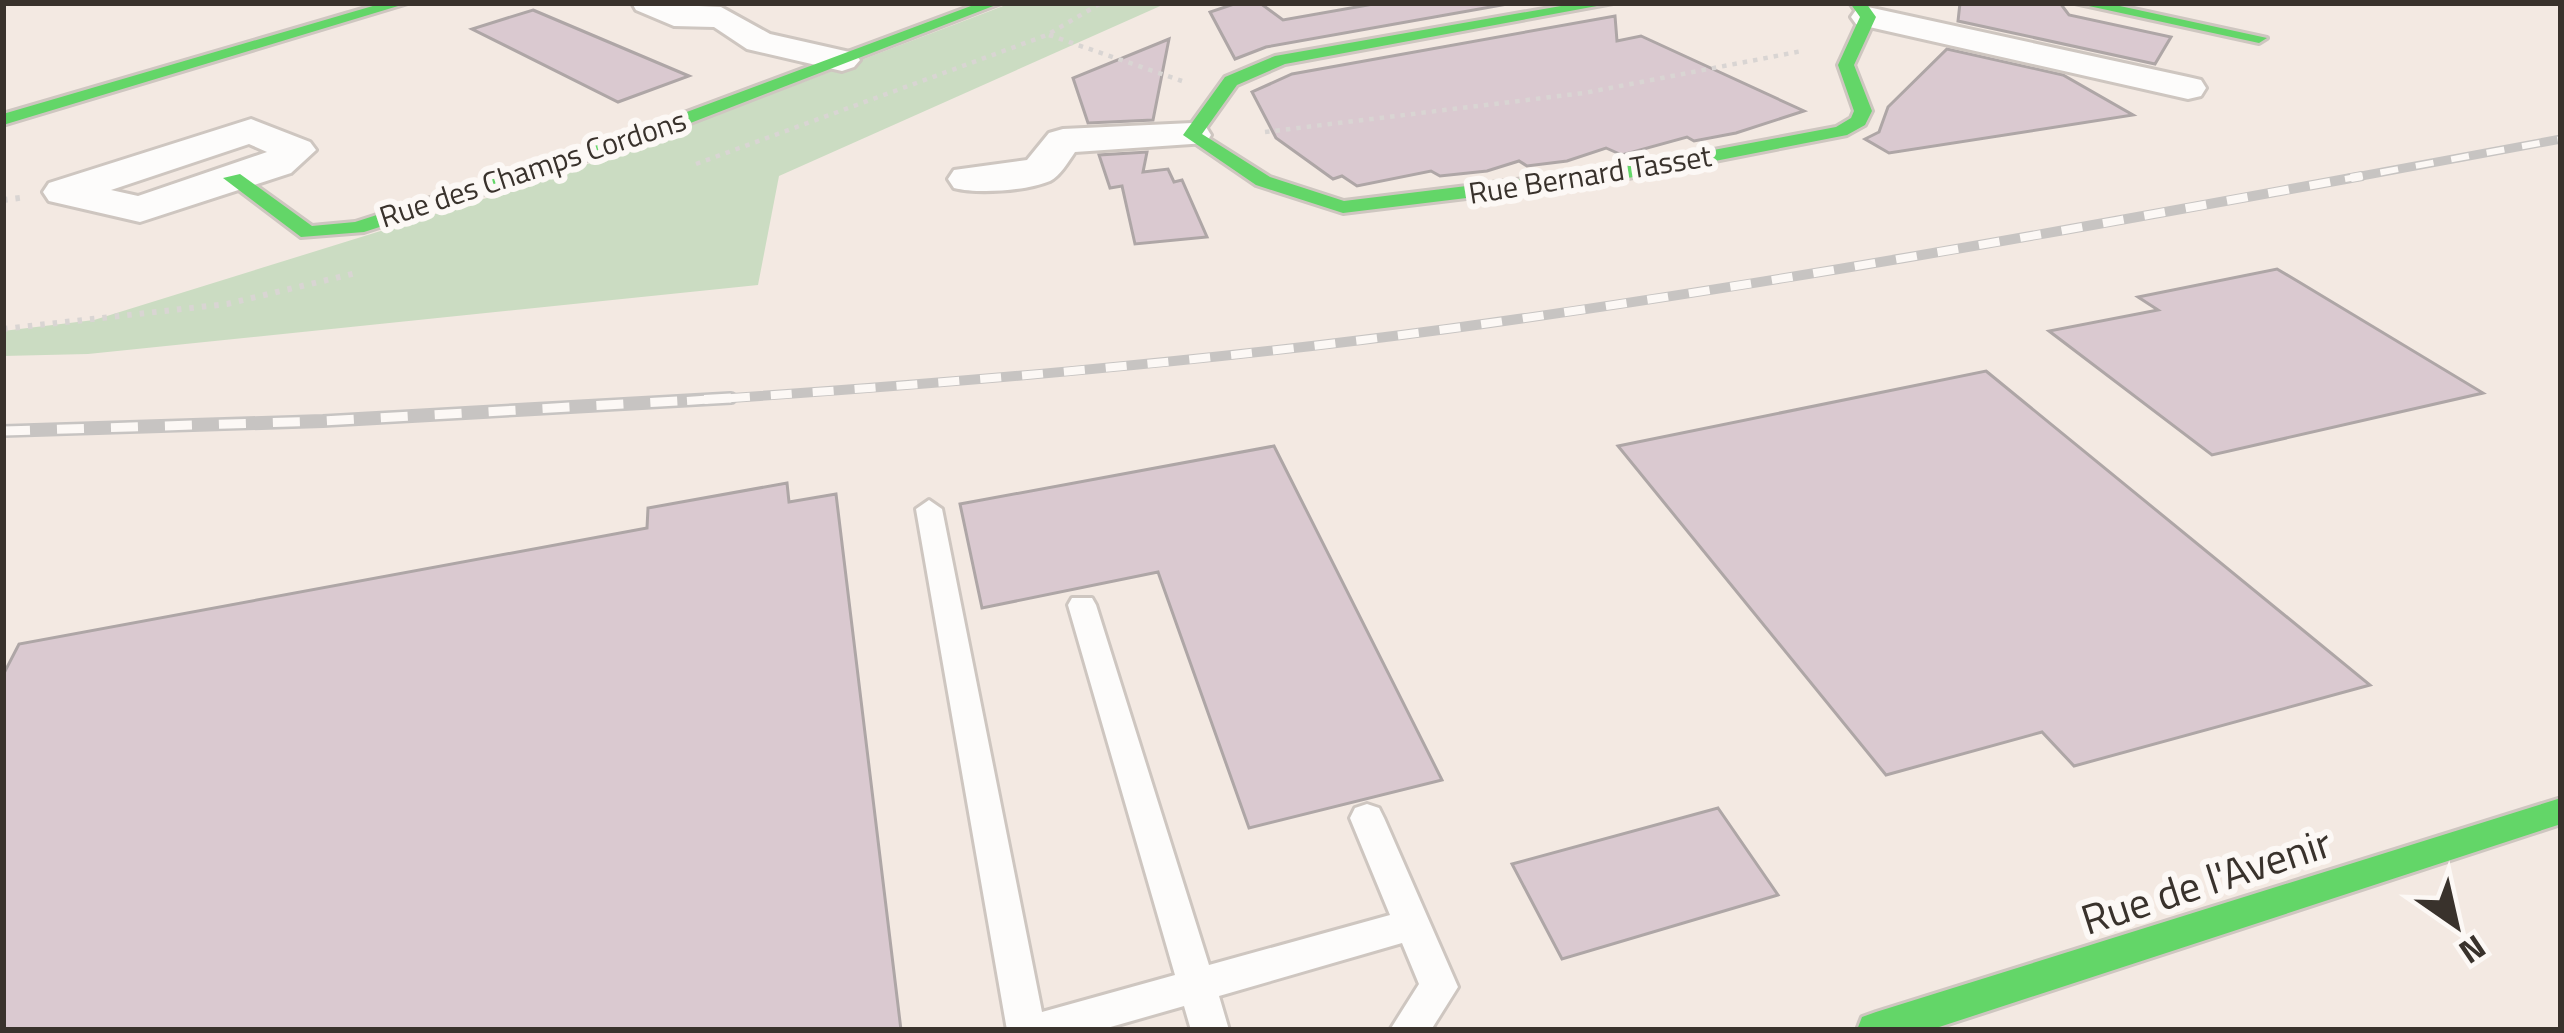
<svg xmlns="http://www.w3.org/2000/svg" width="2564" height="1033" viewBox="0 0 2564 1033" font-family="'Titillium Web',sans-serif">
<style>
.green{fill:#cbdcc2}
.building{fill:#dac9d0;stroke:#aea6a6;stroke-width:3}
.lines{fill:none;stroke-linecap:round;stroke-linejoin:round}
.lane-casing{stroke:#cec6c0;stroke-width:6}
.street-casing{stroke:#cec6c0;stroke-width:6}
.fast-casing{stroke:#cec6c0;stroke-width:6}
.path-far1{stroke:#d9d5d3;stroke-width:4.5;stroke-dasharray:4.5 6;stroke-linecap:butt}
.path{stroke:#d9d5d3;stroke-width:6;stroke-dasharray:4.5 8;stroke-linecap:butt}
.lane{fill:#fdfcfb;fill-rule:evenodd}
.street{fill:#fdfcfb;fill-rule:evenodd}
.fast{fill:#63d668;fill-rule:evenodd}
.rail-far2-casing{stroke:#c7c4c2;stroke-width:9}
.rail-far1-casing{stroke:#c7c4c2;stroke-width:10}
.rail-casing{stroke:#c7c4c2;stroke-width:14}
.rail-far2{stroke:#fcf8f5;stroke-width:6;stroke-dasharray:18;stroke-linecap:butt}
.rail-far1{stroke:#fcf8f5;stroke-width:8;stroke-dasharray:21;stroke-linecap:butt}
.rail{stroke:#fcf8f5;stroke-width:9;stroke-dasharray:27;stroke-linecap:butt}
.labels{text-anchor:middle;stroke-width:12;stroke-linejoin:round;paint-order:stroke}
.far-street-label{font-size:30px;fill:#39322c;stroke:#fcf8f5}
.near-street-label{font-size:42px;fill:#39322c;stroke:#fcf8f5}
</style>
<rect width="100%" height="100%" fill="#f3e9e2"/>
<!-- green -->
<path class="green" d="M 1011,3 L 1167,3 L 779,176 L 758,285 L 88,354 L 3,356 L 3,331 L 94,320 L 548,179 Z"/>
<!-- building -->
<path class="building" d="M 1237,3 L 1260,3 L 1283,20 L 1379,3 L 1513,3 L 1266,47 L 1235,59 L 1210,12 Z
M 1960,3 L 2060,3 L 2069,15 L 2171,37 L 2155,64 L 1958,21 Z
M 533,10 L 689,76 L 618,102 L 472,29 Z
M 1615,16 L 1617,41 L 1641,36 L 1804,111 L 1736,133 L 1694,141 L 1687,137 L 1622,155 L 1606,148 L 1567,161 L 1527,166 L 1519,161 L 1487,171 L 1440,176 L 1431,171 L 1357,186 L 1342,176 L 1333,179 L 1276,138 L 1252,92 L 1292,74 Z
M 1169,39 L 1153,120 L 1088,123 L 1073,78 Z
M 1947,49 L 2063,75 L 2133,115 L 1889,153 L 1865,139 L 1879,132 L 1888,107 Z
M 1147,152 L 1143,172 L 1168,169 L 1174,182 L 1182,180 L 1207,237 L 1135,244 L 1122,186 L 1110,188 L 1099,155 Z
M 2277,269 L 2299,282 L 2483,393 L 2212,455 L 2049,331 L 2158,310 L 2138,297 Z
M 1986,371 L 2370,685 L 2074,766 L 2042,732 L 1886,775 L 1618,446 Z
M 1274,446 L 1442,780 L 1249,828 L 1158,572 L 982,608 L 960,504 Z
M 787,483 L 789,502 L 836,494 L 901,1030 L 3,1030 L 3,675 L 19,644 L 647,528 L 648,508 Z
M 1718,808 L 1778,895 L 1562,959 L 1512,864 Z"/>
<g class="lines">
<!-- lane casing -->
<g class="lane-casing">
<path id="lane" d="M 929,500 L 942,509 L 1042,1012 L 1175,975 L 1068,605 L 1072,598 L 1092,598 L 1096,605 L 1209,965 L 1390,915 L 1350,818 L 1355,808 L 1367,804 L 1379,808 L 1384,818 L 1458,987 L 1431,1030 L 1390,1030 L 1419,984 L 1402,943 L 1219,996 L 1229,1030 L 1191,1030 L 1184,1006 L 1100,1030 L 1007,1030 L 916,509 Z"/>
</g>
<!-- street casing -->
<g class="street-casing">
<path id="street" d="M 632,3 L 721,7 L 770,34 L 854,53 L 860,60 L 854,67 L 842,71 L 747,49 L 714,27 L 674,26 L 636,10 Z
M 1868,7 L 2188,77 L 2201,80 L 2206,88 L 2201,96 L 2188,99 L 1856,24 L 1851,17 L 1856,10 Z
M 251,119 L 310,142 L 316,150 L 291,173 L 140,222 L 49,201 L 43,192 L 49,183 ZM 249,144 L 267,152 L 138,196 L 111,190 Z
M 1192,123 L 1206,127 L 1211,135 L 1206,143 L 1075,152 C 1068,162 1060,176 1050,181 C 1026,191 978,194 954,188 L 948,179 L 954,170 L 1027,160 L 1049,133 L 1063,129 Z"/>
</g>
<!-- fast casing -->
<g class="fast-casing">
<path id="fast" d="M 383,3 L 408,3 L 3,125 L 3,114 Z
M 979,3 L 1001,3 L 631,146 L 364,232 L 301,237 L 223,178 L 240,174 L 312,226 L 355,222 L 617,138 Z
M 1578,3 L 1613,3 L 1285,64 L 1237,85 L 1202,134 L 1270,177 L 1344,201 L 1623,167 L 1836,127 L 1851,118 L 1854,111 L 1838,65 L 1860,17 L 1850,3 L 1866,3 L 1876,17 L 1854,65 L 1872,111 L 1865,125 L 1847,135 L 1623,179 L 1343,213 L 1256,185 L 1183,135 L 1225,77 L 1275,56 Z
M 2075,3 L 2106,3 L 2267,38 L 2259,43 Z
M 2561,798 L 2561,824 L 1930,1030 L 1857,1030 L 1862,1017 L 1876,1012 Z"/>
</g>
<!-- path-far1 -->
<path class="path-far1" d="M 1049,35 L 1182,81
M 1265,132 L 1584,93 L 1802,51
M 696,164 L 1047,35 L 1101,3"/>
<!-- path -->
<path class="path" d="M 3,200 L 27,197
M 3,329 L 227,304 L 356,273"/>
<!-- lane -->
<use href="#lane" class="lane"/>
<!-- street -->
<use href="#street" class="street"/>
<!-- fast -->
<use href="#fast" class="fast"/>
<!-- rail-far2 casing -->
<g class="rail-far2-casing">
<path id="rail-far2" d="M 2345,179 L 2561,139"/>
</g>
<!-- rail-far1 casing -->
<g class="rail-far1-casing">
<path id="rail-far1" d="M 687,401 C 941,384 1195,363 1447,329 C 1754,287 2058,232 2362,176"/>
</g>
<!-- rail casing -->
<g class="rail-casing">
<path id="rail" d="M 3,431 L 323,421 L 731,398"/>
</g>
<!-- rail-far2 -->
<use href="#rail-far2" class="rail-far2"/>
<!-- rail-far1 -->
<use href="#rail-far1" class="rail-far1"/>
<!-- rail -->
<use href="#rail" class="rail"/>
</g>
<g class="labels">
<!-- far-street labels -->
<g class="far-street-label">
<text transform="translate(533 169) rotate(-18)" y="10">Rue des Champs Cordons</text>
<text transform="translate(1590 175) rotate(-9)" y="10">Rue Bernard Tasset</text>
</g>
<!-- near-street labels -->
<g class="near-street-label">
<text transform="translate(2206 881) rotate(-18)" y="15">Rue de l'Avenir</text>
</g>
</g>
<!-- border -->
<rect width="2564" height="1033" fill="none" stroke="#39322c" stroke-width="12"/>
<!-- north arrow -->
<g transform="translate(2456 925) rotate(146)" stroke="#fcf8f5" stroke-width="9" paint-order="stroke">
<path d="M0-9L21 45L0 30L-21 45Z" fill="#39322c"/>
<text y="-18" font-size="33" font-weight="bold" text-anchor="middle" fill="#39322c">N</text>
</g>
</svg>
